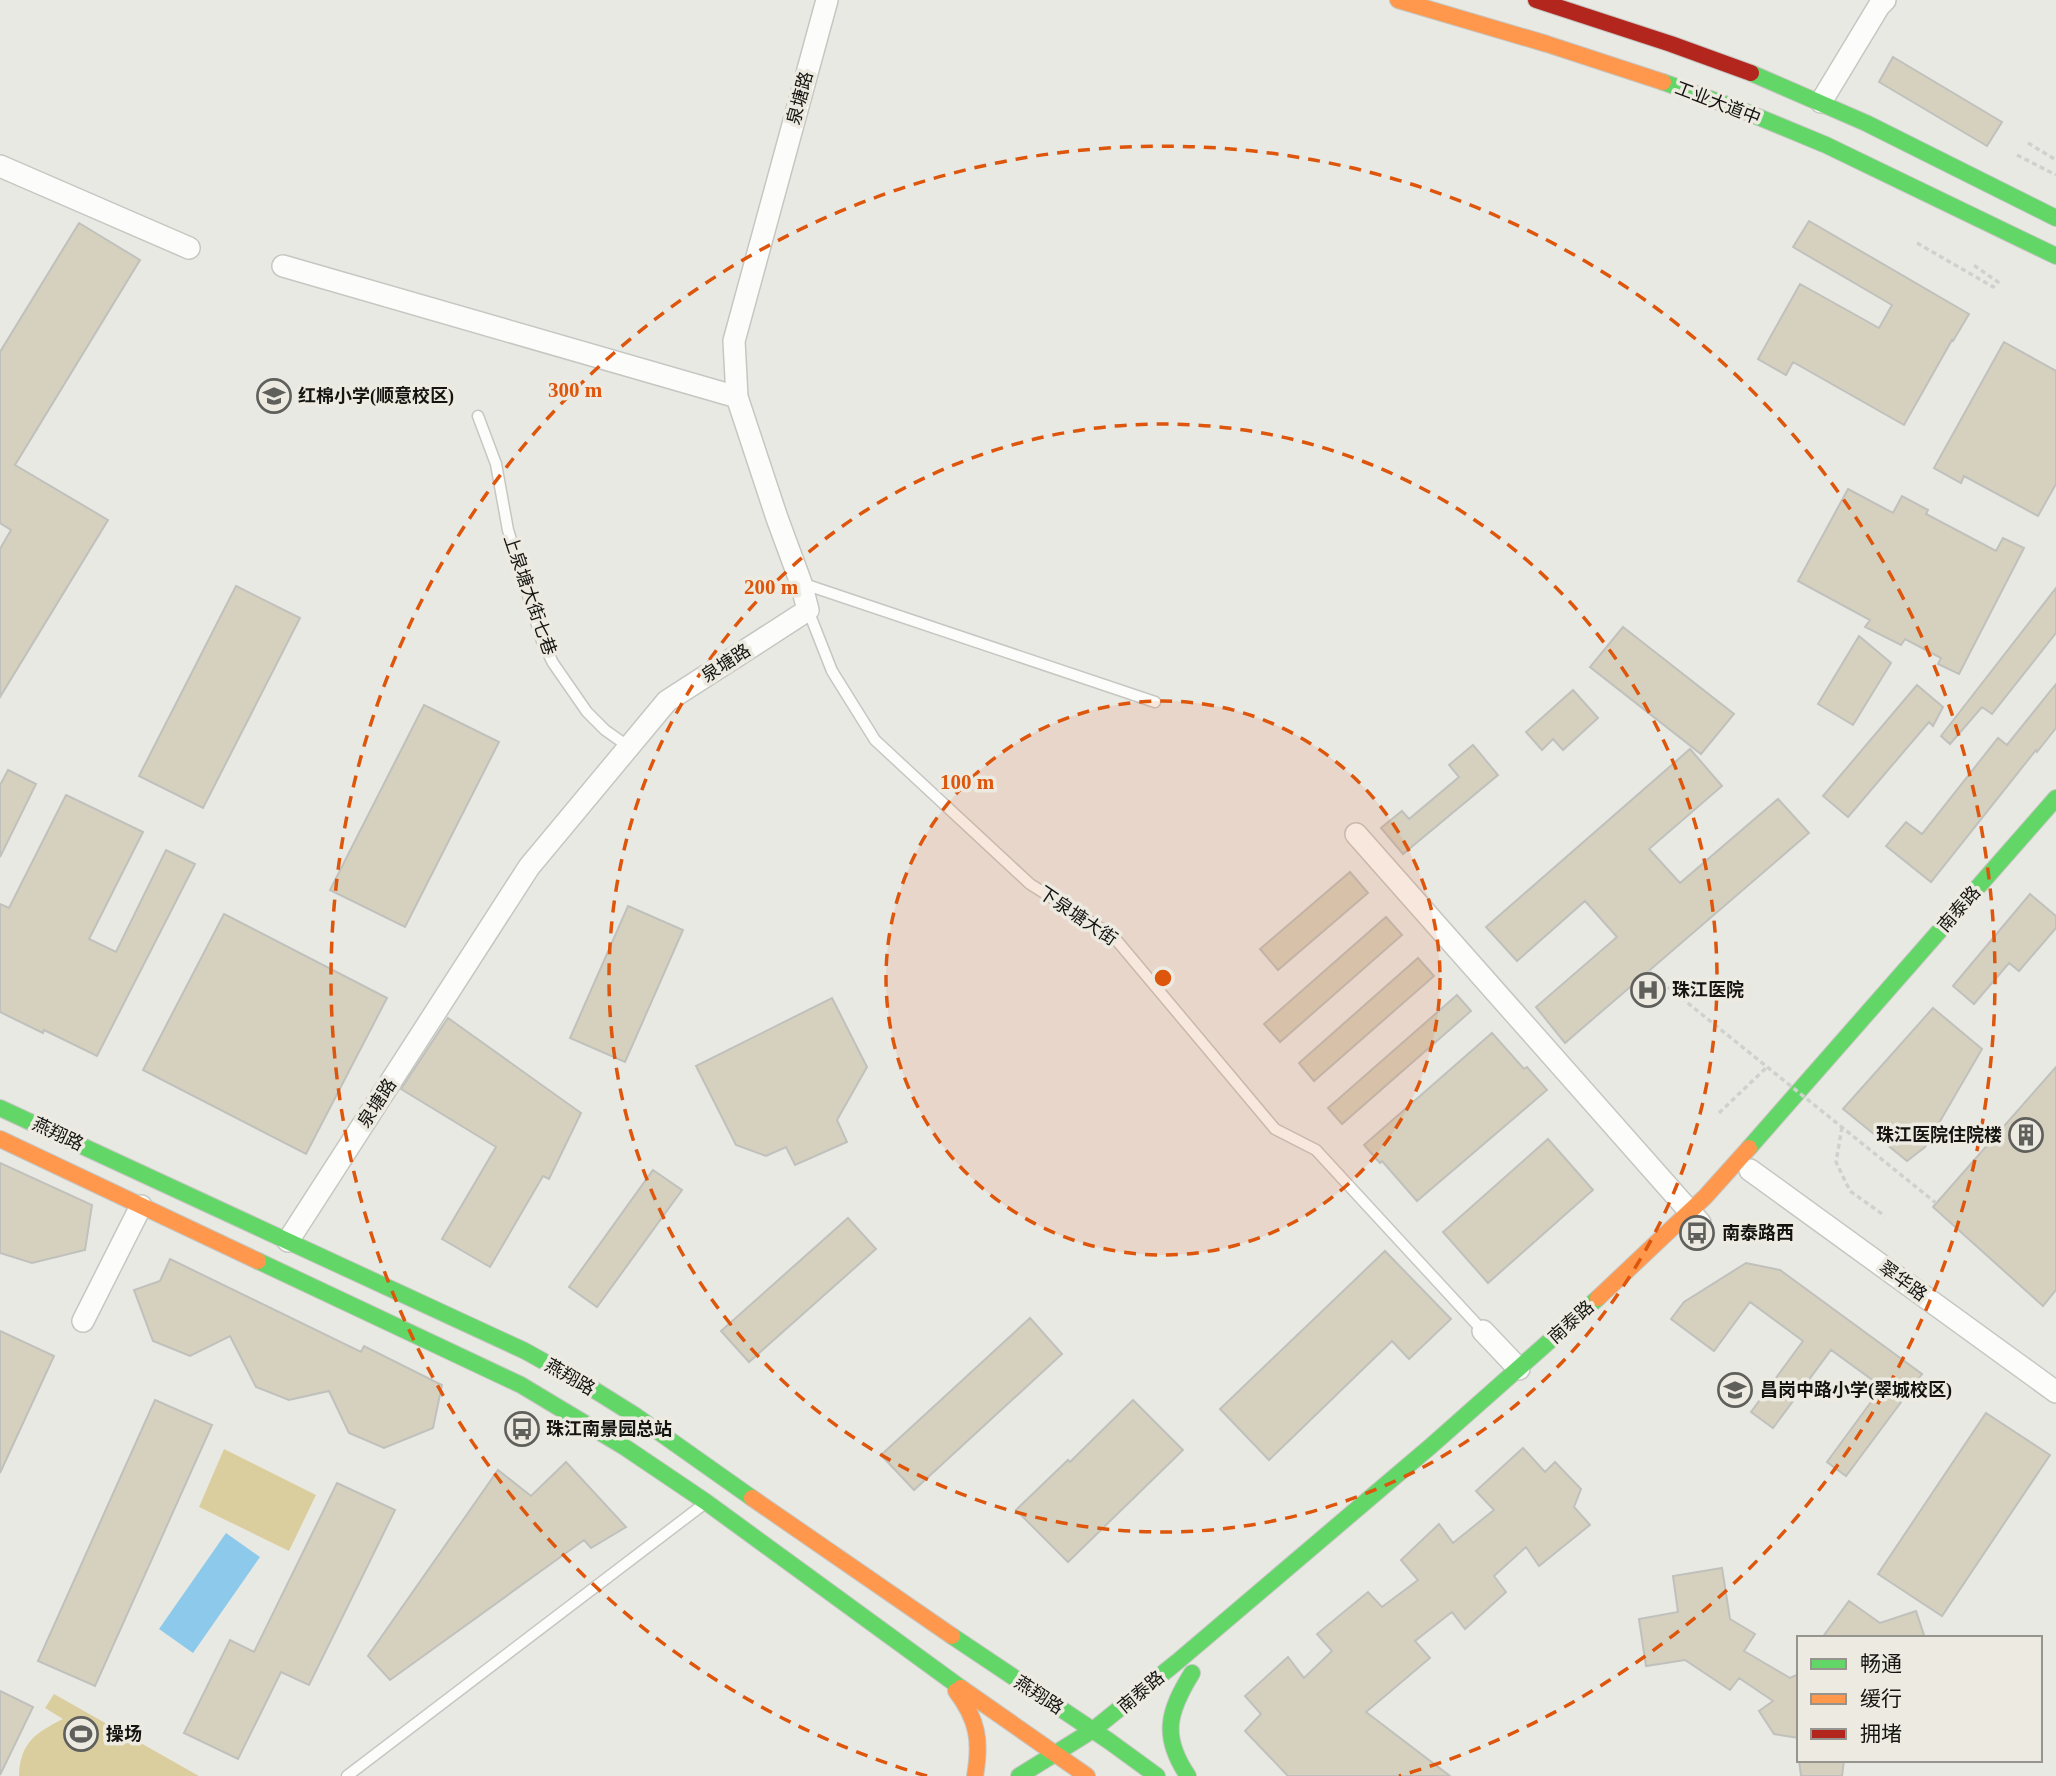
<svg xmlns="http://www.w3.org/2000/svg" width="2056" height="1776" viewBox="0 0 2056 1776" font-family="'Times New Roman','Noto Sans SC',serif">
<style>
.green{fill:#dbce9e}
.water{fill:#8dc9ea}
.building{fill:#d6d1bf;stroke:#c0c0bc;stroke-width:2}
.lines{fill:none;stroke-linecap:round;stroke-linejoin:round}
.lane-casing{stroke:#c6c6c2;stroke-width:13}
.street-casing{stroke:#c6c6c2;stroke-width:24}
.fast-casing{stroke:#c6c6c2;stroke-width:18}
.slow-casing{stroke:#c6c6c2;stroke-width:18}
.jam-casing{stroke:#c6c6c2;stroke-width:18}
.path{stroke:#d0d0cf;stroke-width:3.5;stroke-dasharray:5 3.5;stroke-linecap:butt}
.lane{stroke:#fcfcfb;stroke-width:10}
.street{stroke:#fcfcfb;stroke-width:21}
.fast{stroke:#63d668;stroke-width:16}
.slow{stroke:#ff974d;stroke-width:16}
.jam{stroke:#b3261e;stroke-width:16}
.path-bridge{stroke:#d0d0cf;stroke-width:3.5;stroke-dasharray:5 3.5;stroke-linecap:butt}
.ring{fill:none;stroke:#dd560c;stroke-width:3.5;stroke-dasharray:12 9}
.labels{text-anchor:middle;stroke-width:7;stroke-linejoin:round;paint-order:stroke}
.street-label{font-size:18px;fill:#151411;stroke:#eceae1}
.poi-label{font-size:18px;font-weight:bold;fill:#151411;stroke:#eceae1;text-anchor:start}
.centre{fill:#dd560c;stroke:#eceae1;stroke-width:3.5}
.ring-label{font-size:21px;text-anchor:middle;font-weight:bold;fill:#dd560c;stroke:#eceae1;stroke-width:7;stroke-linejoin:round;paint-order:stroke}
</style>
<rect width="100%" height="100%" fill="#e9e9e4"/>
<!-- green -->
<path class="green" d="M 224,1449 L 316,1495 L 289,1551 L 199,1507 Z
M 54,1694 L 199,1776 L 19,1776 C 20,1743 35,1733 63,1719 L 45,1708 Z"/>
<!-- water -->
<path class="water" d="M 226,1533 L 260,1557 L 193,1653 L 159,1629 Z"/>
<!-- building -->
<path class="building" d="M 1893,57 L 2002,122 L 1987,146 L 1879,82 Z
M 1809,221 L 1969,314 L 1953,341 L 1952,340 L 1904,425 L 1793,362 L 1786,375 L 1758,359 L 1800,284 L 1879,328 L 1892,305 L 1793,247 Z
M 79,223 L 140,260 L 15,465 L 108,520 L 0,697 L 0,549 L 11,530 L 0,523 L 0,352 Z
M 2004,342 L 2056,371 L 2056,484 L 2038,516 L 1964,476 L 1961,483 L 1934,468 Z
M 1848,489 L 1893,513 L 1902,496 L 1928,510 L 1926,514 L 1996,551 L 2003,538 L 2024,548 L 1959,674 L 1938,664 L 1941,658 L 1905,639 L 1901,645 L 1865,627 L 1870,620 L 1798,581 Z
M 236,586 L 300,618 L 203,808 L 139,776 Z
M 2056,588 L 2056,633 L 1992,714 L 1982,707 L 1950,744 L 1941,736 Z
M 1623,627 L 1734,714 L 1701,754 L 1590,667 Z
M 1859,636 L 1891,663 L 1853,725 L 1818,704 Z
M 2056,684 L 2056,728 L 2037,752 L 2036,750 L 1931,882 L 1886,846 L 1906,822 L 1922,834 L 1998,738 L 2007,745 Z
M 1917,685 L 1943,707 L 1933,726 L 1929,722 L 1848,817 L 1823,796 Z
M 1573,690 L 1598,718 L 1563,750 L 1553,739 L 1542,750 L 1526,732 Z
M 424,705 L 499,742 L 405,927 L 330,890 Z
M 1473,745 L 1498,775 L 1403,854 L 1381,828 L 1402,811 L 1409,819 L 1459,777 L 1449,765 Z
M 1690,749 L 1722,786 L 1649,849 L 1680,883 L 1778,799 L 1809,833 L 1565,1043 L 1536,1007 L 1617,937 L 1585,901 L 1517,961 L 1486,927 Z
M 8,770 L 36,784 L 0,857 L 0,785 Z
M 66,795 L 143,832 L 89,939 L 116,952 L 166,850 L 195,864 L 97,1056 L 44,1030 L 43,1033 L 0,1012 L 0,904 L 9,908 Z
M 1350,872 L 1368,893 L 1278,970 L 1260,949 Z
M 2030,894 L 2056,916 L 2056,928 L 2019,971 L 2009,963 L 1974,1004 L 1953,986 Z
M 628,906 L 683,930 L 625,1062 L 570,1038 Z
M 224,914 L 387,998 L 306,1154 L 143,1070 Z
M 1386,917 L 1402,935 L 1280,1042 L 1264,1024 Z
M 1418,958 L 1434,976 L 1314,1081 L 1299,1063 Z
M 1457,995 L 1471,1011 L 1342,1124 L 1328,1108 Z
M 832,998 L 867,1067 L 837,1120 L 847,1142 L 795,1165 L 786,1147 L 766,1156 L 736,1145 L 696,1066 Z
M 1933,1008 L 1982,1049 L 1925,1147 L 1907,1161 L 1843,1109 Z
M 448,1018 L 581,1113 L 549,1179 L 543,1176 L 490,1267 L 442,1239 L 496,1147 L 401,1089 Z
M 1492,1033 L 1524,1069 L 1527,1067 L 1547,1090 L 1417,1201 L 1382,1161 L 1380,1163 L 1364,1145 Z
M 2056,1067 L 2056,1290 L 2043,1306 L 1933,1207 Z
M 1548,1139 L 1593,1190 L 1488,1283 L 1443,1232 Z
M 0,1163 L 92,1205 L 85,1250 L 32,1263 L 0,1253 Z
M 653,1170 L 682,1190 L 597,1307 L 569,1287 Z
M 848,1218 L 876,1249 L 749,1362 L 721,1331 Z
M 1385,1251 L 1451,1319 L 1409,1359 L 1392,1341 L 1269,1460 L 1220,1409 Z
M 170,1259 L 361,1352 L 364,1346 L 442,1385 L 433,1428 L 384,1448 L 349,1433 L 329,1391 L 289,1400 L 256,1387 L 230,1336 L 190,1356 L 153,1341 L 134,1290 L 160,1281 Z
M 1746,1263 L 1780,1270 L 1922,1374 L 1846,1476 L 1827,1462 L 1882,1387 L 1831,1350 L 1773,1428 L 1751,1412 L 1803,1341 L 1750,1302 L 1714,1351 L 1671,1319 L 1684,1302 Z
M 1030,1318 L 1062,1354 L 914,1490 L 881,1455 Z
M 0,1331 L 54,1356 L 0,1473 Z
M 155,1400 L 212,1425 L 95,1686 L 38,1661 Z
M 1133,1400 L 1183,1450 L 1068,1562 L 1016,1510 L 1068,1460 L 1070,1462 Z
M 1986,1413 L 2050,1455 L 1942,1616 L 1878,1574 Z
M 1523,1448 L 1545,1472 L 1555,1462 L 1581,1489 L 1574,1507 L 1590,1525 L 1539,1566 L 1526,1547 L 1494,1576 L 1506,1592 L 1465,1629 L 1452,1612 L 1415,1641 L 1430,1658 L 1366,1712 L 1450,1776 L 1288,1776 L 1245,1731 L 1261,1714 L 1245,1696 L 1288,1657 L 1304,1678 L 1332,1651 L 1317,1634 L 1368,1592 L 1382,1607 L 1418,1580 L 1401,1560 L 1439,1524 L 1453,1543 L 1494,1510 L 1476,1491 Z
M 566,1462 L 626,1527 L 591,1548 L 584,1540 L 390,1680 L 368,1656 L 498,1470 L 531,1496 Z
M 337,1483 L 395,1510 L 309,1685 L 281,1672 L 238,1759 L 184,1733 L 230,1640 L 254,1652 Z
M 1722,1568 L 1730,1619 L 1755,1634 L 1744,1651 L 1790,1678 L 1799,1674 L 1799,1738 L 1774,1734 L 1759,1711 L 1773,1701 L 1739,1678 L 1730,1690 L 1685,1660 L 1646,1666 L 1639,1619 L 1678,1612 L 1673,1576 Z
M 1849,1601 L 1880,1623 L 1916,1611 L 1925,1638 L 1822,1638 Z
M 0,1691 L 33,1707 L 0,1775 Z
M 1799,1760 L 1844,1760 L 1842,1776 L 1801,1776 Z"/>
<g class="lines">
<!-- lane casing -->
<g class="lane-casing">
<path id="lane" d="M 478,416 L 496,464 L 508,530 L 542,641 L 553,663 L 587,712 L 605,730 L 629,747
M 801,583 L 1155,702
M 808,610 L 832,671 L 875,740 L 1030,884 L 1113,936 L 1275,1129 L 1316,1150 L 1483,1331
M 347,1776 L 704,1504"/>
</g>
<!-- street casing -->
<g class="street-casing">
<path id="street" d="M 1821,102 L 1879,6 L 1885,0
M 0,166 L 189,248
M 283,266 L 737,397
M 1356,834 L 1700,1223
M 1750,1170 L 2056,1392
M 288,1241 L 529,867 L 667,701 L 808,610 L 801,583 L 777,518 L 737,397 L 734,341 L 827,0
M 83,1321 L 141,1206
M 1483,1331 L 1519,1369"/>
</g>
<!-- fast casing -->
<g class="fast-casing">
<path id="fast" d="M 1751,73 L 1866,123 L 2056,218
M 1663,82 L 1744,111 L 1826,145 L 2056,256
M 0,1108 L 525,1351 L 588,1386 L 636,1416 L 752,1498
M 1749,1148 L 2056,798
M 258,1261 L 521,1385 L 626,1448 L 706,1502 L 961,1688
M 952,1636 L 1109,1741 L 1157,1776
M 1019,1776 L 1093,1730 L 1177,1662 L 1431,1446 L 1598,1298
M 1188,1776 C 1161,1736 1168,1712 1192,1673"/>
</g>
<!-- slow casing -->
<g class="slow-casing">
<path id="slow" d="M 1398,0 L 1547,44 L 1663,82
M 0,1139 L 258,1261
M 1598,1298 L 1705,1197 L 1749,1148
M 752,1498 L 952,1636
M 961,1688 L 1087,1776
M 956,1691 C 978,1720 981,1741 975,1776"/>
</g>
<!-- jam casing -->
<g class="jam-casing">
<path id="jam" d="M 1536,0 L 1671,44 L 1751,73"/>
</g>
<!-- path -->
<path class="path" d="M 2028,143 L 2056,160
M 2017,155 L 2056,175
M 1917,243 L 1993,287 L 1998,282 L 1972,264
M 1719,1113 L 1767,1067
M 1842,1127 L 1836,1162 L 1850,1191 L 1885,1216"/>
<!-- lane -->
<use href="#lane" class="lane"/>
<!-- street -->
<use href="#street" class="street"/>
<!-- fast -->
<use href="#fast" class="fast"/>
<!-- slow -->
<use href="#slow" class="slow"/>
<!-- jam -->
<use href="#jam" class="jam"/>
<!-- path-bridge -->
<path class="path-bridge" d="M 1648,971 L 1936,1203"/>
</g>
<!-- distance rings -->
<circle cx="1163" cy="978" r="277" fill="#dd560c" fill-opacity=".12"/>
<g class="ring">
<circle cx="1163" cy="978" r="277"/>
<circle cx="1163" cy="978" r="554"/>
<path d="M927 1776A832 832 0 1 1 1399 1776"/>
</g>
<!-- icons -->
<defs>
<g id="school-ring" transform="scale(1.75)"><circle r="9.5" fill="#eceae1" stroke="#5f5f5b" stroke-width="1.5"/><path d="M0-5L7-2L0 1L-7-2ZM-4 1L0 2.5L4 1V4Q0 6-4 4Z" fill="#5f5f5b"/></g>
<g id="hospital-ring" transform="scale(1.75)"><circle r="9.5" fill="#eceae1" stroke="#5f5f5b" stroke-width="1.5"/><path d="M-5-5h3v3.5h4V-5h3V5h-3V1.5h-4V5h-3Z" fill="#5f5f5b"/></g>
<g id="building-ring" transform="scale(1.75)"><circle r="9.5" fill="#eceae1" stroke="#5f5f5b" stroke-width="1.5"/><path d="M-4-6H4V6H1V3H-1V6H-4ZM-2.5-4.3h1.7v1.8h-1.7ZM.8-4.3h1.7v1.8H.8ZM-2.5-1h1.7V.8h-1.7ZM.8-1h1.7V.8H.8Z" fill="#5f5f5b"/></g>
<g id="bus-ring" transform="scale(1.75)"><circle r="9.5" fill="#eceae1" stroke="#5f5f5b" stroke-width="1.5"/><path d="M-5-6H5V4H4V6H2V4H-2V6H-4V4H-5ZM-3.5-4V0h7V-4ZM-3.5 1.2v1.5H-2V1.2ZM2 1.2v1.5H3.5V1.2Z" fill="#5f5f5b"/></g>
<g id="stadium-ring" transform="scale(1.75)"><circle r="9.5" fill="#eceae1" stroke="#5f5f5b" stroke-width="1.5"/><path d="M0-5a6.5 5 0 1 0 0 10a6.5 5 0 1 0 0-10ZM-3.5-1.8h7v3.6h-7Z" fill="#5f5f5b"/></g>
</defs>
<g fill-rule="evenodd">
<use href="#school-ring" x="274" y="396"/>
<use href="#hospital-ring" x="1648" y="990"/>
<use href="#building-ring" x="2026" y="1135"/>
<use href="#bus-ring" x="1697" y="1233"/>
<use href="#school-ring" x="1735" y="1390"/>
<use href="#bus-ring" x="522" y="1429"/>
<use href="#stadium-ring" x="81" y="1734"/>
</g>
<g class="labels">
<!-- street labels -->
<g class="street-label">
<text transform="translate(800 98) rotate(-75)" y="6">泉塘路</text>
<text transform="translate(1718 103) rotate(21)" y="6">工业大道中</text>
<text transform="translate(530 595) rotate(71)" y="6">上泉塘大街七巷</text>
<text transform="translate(726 663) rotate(-33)" y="6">泉塘路</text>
<text transform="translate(1959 909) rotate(-49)" y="6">南泰路</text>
<text transform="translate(1078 916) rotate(34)" y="6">下泉塘大街</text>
<text transform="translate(377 1103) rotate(-57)" y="6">泉塘路</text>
<text transform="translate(58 1134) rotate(25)" y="6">燕翔路</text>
<text transform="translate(1903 1281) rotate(36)" y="6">翠华路</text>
<text transform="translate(1571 1322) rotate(-42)" y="6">南泰路</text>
<text transform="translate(570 1377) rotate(30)" y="6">燕翔路</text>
<text transform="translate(1141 1692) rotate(-40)" y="6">南泰路</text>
<text transform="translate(1039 1695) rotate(33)" y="6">燕翔路</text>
</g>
<!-- poi labels -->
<g class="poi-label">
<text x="298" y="402">红棉小学(顺意校区)</text>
<text x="1672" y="996">珠江医院</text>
<text x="2002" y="1141" text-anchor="end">珠江医院住院楼</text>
<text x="1722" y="1239">南泰路西</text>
<text x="1760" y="1396">昌岗中路小学(翠城校区)</text>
<text x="546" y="1435">珠江南景园总站</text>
<text x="106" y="1740">操场</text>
</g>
</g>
<circle cx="1163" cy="978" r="10" class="centre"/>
<g class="ring-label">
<text x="575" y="397">300 m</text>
<text x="771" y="594">200 m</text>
<text x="967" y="789">100 m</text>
</g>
<!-- legend -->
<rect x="1797" y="1636" width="245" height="126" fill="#eceae1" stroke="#96948e" stroke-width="2"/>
<rect x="1811" y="1659" width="35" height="10" fill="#63d668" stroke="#96948e" stroke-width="2"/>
<text x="1860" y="1671" font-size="21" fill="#151411">畅通</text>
<rect x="1811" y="1694" width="35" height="10" fill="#ff974d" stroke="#96948e" stroke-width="2"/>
<text x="1860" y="1706" font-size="21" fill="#151411">缓行</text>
<rect x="1811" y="1729" width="35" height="10" fill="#b3261e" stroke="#96948e" stroke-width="2"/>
<text x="1860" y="1741" font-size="21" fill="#151411">拥堵</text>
</svg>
